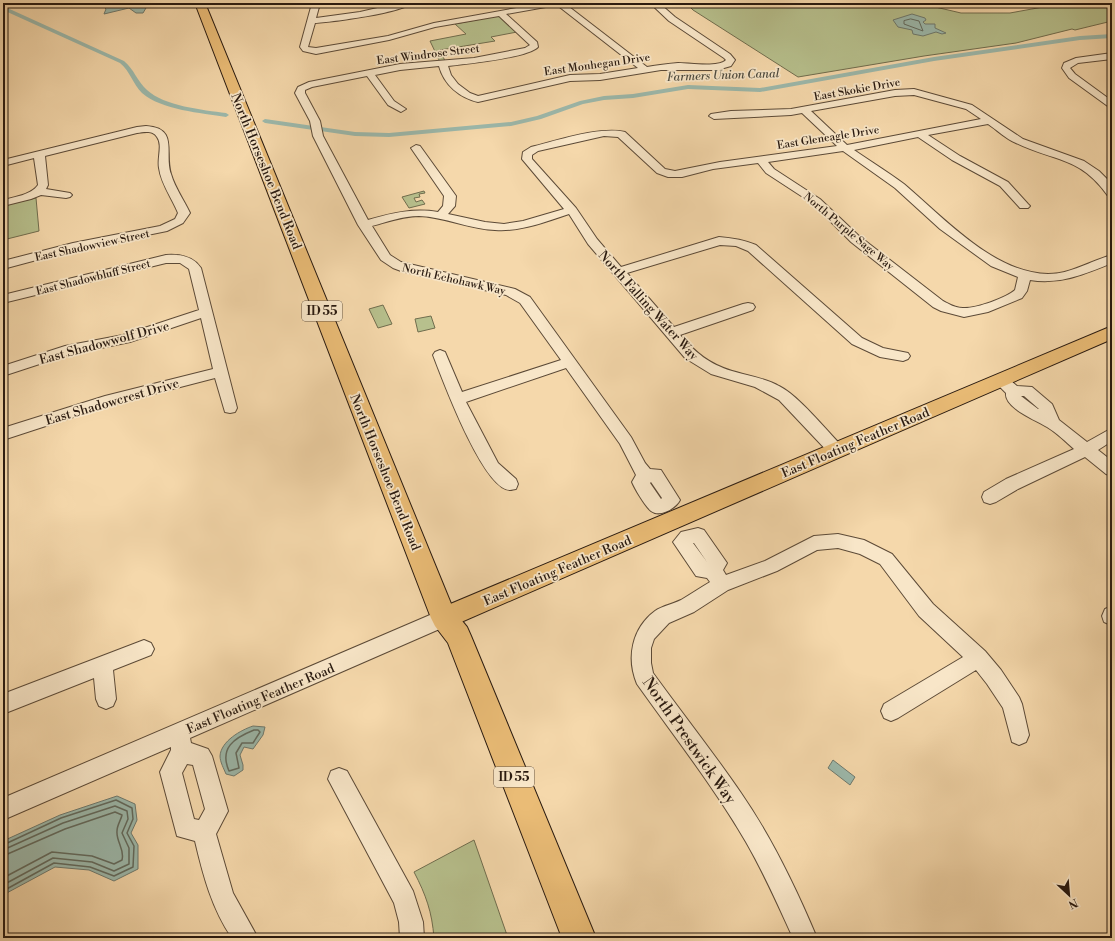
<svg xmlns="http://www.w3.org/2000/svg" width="1115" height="941" viewBox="0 0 1115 941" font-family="'Libre Bodoni',serif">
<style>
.green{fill:#b7c08d;stroke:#706d4e}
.water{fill:#9cb9ac;stroke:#6e796e}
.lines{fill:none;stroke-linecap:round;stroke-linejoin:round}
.shore-far1{stroke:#626a5e;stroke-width:1}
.shore{stroke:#626a5e;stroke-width:1.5}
.canal{fill:#9cb9ac;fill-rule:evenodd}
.minor-casing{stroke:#5c4a37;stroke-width:2}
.major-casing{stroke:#291a10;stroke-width:2}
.highway-casing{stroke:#291a10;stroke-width:2}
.minor{fill:#f8e6c8;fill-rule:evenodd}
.major{fill:#eabc76;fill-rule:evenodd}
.highway{fill:#eabc76;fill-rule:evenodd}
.labels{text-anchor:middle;stroke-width:3.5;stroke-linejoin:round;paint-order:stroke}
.far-street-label{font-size:11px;fill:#291a10;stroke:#f8e6c8}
.far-water-label{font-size:12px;font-style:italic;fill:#4c4a3f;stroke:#f8e6c8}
.shield{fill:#f8e6c8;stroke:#675747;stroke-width:1}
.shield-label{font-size:12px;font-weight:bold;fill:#291a10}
.street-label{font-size:13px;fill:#291a10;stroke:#f8e6c8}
.near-street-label{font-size:16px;fill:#291a10;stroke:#f8e6c8}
</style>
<rect width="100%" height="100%" fill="#f5d8ab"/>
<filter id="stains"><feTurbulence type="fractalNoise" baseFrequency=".005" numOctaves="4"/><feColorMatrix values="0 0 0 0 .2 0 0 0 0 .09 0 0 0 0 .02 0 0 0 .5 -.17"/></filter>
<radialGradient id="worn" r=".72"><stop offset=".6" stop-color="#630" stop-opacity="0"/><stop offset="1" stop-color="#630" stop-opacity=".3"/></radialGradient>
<!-- green -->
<path class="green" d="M 686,3 L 923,3 L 931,6 L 961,13 L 1010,13 L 1065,3 L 1112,3 L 1112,21 L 1075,30 L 1072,29 L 1016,43 L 924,56 L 798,77 L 693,10 Z
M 496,16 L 500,16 L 517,32 L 491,37 L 495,41 L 440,50 L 445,61 L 440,62 L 430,41 L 466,34 L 455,24 Z
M 424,191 L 425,193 L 419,194 L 420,197 L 414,198 L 416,202 L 422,200 L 425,204 L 409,208 L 402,197 Z
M 36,198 L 39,231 L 3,240 L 3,205 Z
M 383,305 L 392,324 L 378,328 L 369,309 Z
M 431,316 L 435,328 L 418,332 L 415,319 Z
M 474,840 L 508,938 L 434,938 C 432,912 426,895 414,872 Z"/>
<!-- water -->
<path class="water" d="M 100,3 L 129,3 L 146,8 L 143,13 L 136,13 L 129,8 L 104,14 L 106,9 L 104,7 L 98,7 L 98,4 Z
M 912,14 L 925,18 L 926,20 L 923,22 L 925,24 L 935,24 L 935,28 L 946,33 L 942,34 L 936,32 L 923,36 L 913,34 L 912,30 L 898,27 L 893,20 Z
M 253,726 L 265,727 L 263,735 L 253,749 L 244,747 L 240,755 L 243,765 L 243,770 L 234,776 L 226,774 C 224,769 220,762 220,756 C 221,741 241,730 253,726 Z
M 833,760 L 855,777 L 850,785 L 828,768 Z
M 117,796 L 135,804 L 137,820 L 131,833 L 138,845 L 138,869 L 114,881 L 89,870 L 55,867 L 3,895 L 3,841 L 60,815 Z"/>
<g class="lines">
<!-- shore-far1 -->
<path class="shore-far1" d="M 911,19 L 919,21 L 923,31 L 904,24 L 904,21 Z"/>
<!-- shore -->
<path class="shore" d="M 254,730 L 258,730 L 260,732 L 253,743 L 242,743 L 236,753 L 239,768 L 229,771 C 219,748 234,738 254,730 Z
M 3,845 L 61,818 L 116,800 L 132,808 L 133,819 L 127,833 L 134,846 L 133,867 L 114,876 L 90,867 L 54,863 L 3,891
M 3,850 L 63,823 L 115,806 L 127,811 L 128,819 L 122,833 L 129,848 L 129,864 L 114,871 L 92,862 L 53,858 L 3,885
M 3,856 L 65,829 L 115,812 L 122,815 C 121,820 117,825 117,831 C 116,842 125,849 122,860 L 114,864 L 92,856 L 52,852 L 3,878"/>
<!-- canal -->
<path class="canal" d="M 3,6 L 124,61 C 134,69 137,81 147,90 C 164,106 203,110 226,113 L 229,115 L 226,117 C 202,113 161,110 142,93 C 133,84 130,71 120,63 L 3,10 Z
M 1112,34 L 1112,38 L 1080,40 L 934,61 L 760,92 L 688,89 L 633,98 L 604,100 L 583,104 L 541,119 L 511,126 L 389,137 L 355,136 L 265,123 L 262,121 L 265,119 L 355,132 L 389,133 L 511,122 L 537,116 L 580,101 L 604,96 L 633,94 L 688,85 L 760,88 L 934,57 L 1080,36 Z"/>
<!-- minor casing -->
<g class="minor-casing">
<path id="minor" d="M 310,3 L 318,3 L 319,7 L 316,18 L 360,12 L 399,3 L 412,3 C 401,13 332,22 315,23 L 308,47 L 316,48 L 388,36 L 434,23 L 544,3 L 564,3 L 647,67 C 657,65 667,64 678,63 C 689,63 718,68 726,60 L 724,58 L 669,21 L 650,3 L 659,3 L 675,17 L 730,54 L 735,60 L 731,66 L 717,70 L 661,70 L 600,80 L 570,81 L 478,102 C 460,98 444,85 439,66 L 400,70 L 375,75 L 394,101 L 406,109 L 401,112 L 388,105 L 367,76 L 312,87 L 305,90 L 305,93 L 320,121 L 323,136 L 368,220 C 392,213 413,208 438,212 L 443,206 L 444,196 L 411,148 L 416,145 L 420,146 L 456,196 L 455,206 L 448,214 L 485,222 L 504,224 L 523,221 L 564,209 L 522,159 L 523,152 L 531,147 C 556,141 600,126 625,132 L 665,169 L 675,171 L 720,162 L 837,146 L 802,113 L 791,115 L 714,119 L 709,116 L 711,114 L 731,111 L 791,109 L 895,90 L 914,89 L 972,105 L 1023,139 L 1084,161 L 1099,171 L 1107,179 L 1112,186 L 1112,197 L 1108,196 C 1080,156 1055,162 1016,143 C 1006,139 997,130 988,124 L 928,135 L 960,156 L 1008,182 L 1028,204 L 1030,206 L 1028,208 L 1020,208 L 1000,186 L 952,160 L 918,137 L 854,150 C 870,161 888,172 904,184 C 943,217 993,273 1048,274 C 1071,274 1090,261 1112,255 L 1112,263 C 1085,274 1060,285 1030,280 L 1027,291 L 1022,298 L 988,312 L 964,317 L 941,311 L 933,307 L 851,242 L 812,203 L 766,173 L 758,163 L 713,169 L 682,177 L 668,177 L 657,173 L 618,137 L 604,136 L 538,151 L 532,155 L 532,159 L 576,208 L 597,239 L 621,267 L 719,237 C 732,238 744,240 756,245 L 862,338 L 883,348 L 908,353 L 910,356 L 908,359 L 903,361 L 880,357 L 852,344 L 748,251 L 736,246 L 720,245 L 627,273 L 674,327 L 743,304 L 748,303 L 753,304 L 755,307 L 753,310 L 680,335 C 696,353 709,364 732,371 C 748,376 765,378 779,386 C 799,396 825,429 842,446 L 844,450 L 842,454 L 836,456 L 830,454 L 779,400 L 755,387 L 711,374 L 685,358 L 588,244 L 569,214 C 545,222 520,232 495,230 C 469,229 445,217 419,216 C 403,216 387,222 372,226 L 390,255 L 401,262 L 515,289 L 530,297 L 631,437 L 645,463 L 650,469 L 661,470 L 680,500 C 676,508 660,518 651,511 C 645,506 635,489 632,482 L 636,475 L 620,444 L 566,368 L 466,402 L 498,463 L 516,479 L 518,484 L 516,489 C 514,489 512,490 510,490 C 483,490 442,378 433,355 L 435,352 L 440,350 L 445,352 L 462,392 L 561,360 L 520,303 L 506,295 L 401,271 L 393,268 L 381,260 L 358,225 L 313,136 L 310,121 L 295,93 L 298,87 L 309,82 L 400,64 L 474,58 L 525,48 L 530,45 L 499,16 L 435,27 L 389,40 L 316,54 L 303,51 L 300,47 L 311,7 ZM 557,5 L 638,68 L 600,74 L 570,75 L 478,96 L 470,93 L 458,84 L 451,75 L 448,66 C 465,64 528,58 538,47 L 537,42 L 506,14 ZM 914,95 L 966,109 L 981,119 L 847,145 L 811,111 L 895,96 ZM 843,151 L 895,188 L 940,229 L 991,266 L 1018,277 L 1015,290 C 1006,298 975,309 963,308 C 955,308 949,304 943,301 L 859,236 L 820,199 L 774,169 L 768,162 ZM 651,482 L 662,498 L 661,499 L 650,483 Z
M 956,3 L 998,3 L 994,5 L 960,5 Z
M 1112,53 L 1112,59 L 1078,63 L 1070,68 L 1075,74 L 1112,101 L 1112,108 L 1109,107 L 1069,78 L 1062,68 L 1064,63 L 1076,58 Z
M 146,126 C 179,128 164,153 171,174 C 175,188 184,200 190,213 L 183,223 L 167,231 L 74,250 L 3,269 L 3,261 L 73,243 L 160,226 L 175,219 L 178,213 C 172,198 161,184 159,168 C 157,158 163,145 157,137 C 153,130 144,132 137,133 L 45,156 L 48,185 L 46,189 L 70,193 L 72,195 L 70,197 L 66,198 L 41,195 L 31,199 L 3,206 L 3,200 C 14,197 31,195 38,185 L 34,158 L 3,166 L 3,160 L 137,127 Z
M 166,255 C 180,254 193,256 201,268 L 237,408 L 235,412 L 230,413 L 225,412 L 215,378 L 107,406 L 3,440 L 3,428 L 105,396 L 213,369 L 201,318 L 130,342 L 67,355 L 3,376 L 3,366 L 65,346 L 123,335 L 199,310 L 189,269 L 180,263 L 166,263 L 3,303 L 3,295 Z
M 1000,375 L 1005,376 L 1017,386 L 1032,387 L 1052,404 L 1059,420 L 1087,442 L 1112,428 L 1112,441 L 1098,450 L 1112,461 L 1112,476 L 1106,474 L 1085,457 L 1018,489 L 996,502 L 990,504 L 984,502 L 982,497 L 984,492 L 1006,479 L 1074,449 C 1066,442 1057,433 1047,427 C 1036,420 1004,408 1006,393 L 993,380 L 995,376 ZM 1021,396 L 1024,396 L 1039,409 L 1038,409 Z
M 698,528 L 704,530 L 727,563 L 723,570 L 726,575 L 765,561 L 814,536 L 838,534 L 864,540 L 892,554 L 933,604 L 985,651 L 1001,670 L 1019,697 L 1022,704 L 1029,735 L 1026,742 L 1019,745 L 1012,742 L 1003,708 L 987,684 L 976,670 L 898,718 L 891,721 L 884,718 L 881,711 L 884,704 L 963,657 L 919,616 L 880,564 L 860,554 L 838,548 L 817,550 L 777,571 L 728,590 L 694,612 L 669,623 L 654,639 L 651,648 L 651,663 L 653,673 C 682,713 713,752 741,793 C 772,838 796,888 817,938 L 793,938 C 778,905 764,873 746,842 C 714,787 674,736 637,684 C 626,658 632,628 655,611 C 662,606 673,604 681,600 C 691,594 700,588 710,582 L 707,578 L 696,576 L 673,542 L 681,532 ZM 693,543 L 694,543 L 707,562 Z
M 1112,606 L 1112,624 L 1111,625 L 1104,622 L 1102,616 L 1105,609 Z
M 444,609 L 451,612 L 453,618 L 451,624 L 190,738 L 191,743 L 208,749 L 212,756 L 228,811 L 216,834 L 233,893 L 258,938 L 232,938 C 212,909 203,875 195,841 L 177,836 L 160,772 L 171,750 L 171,747 L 3,820 L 3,798 ZM 187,764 L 193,765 L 205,809 L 199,820 L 194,819 L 182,773 Z
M 144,640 L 151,643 L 154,649 L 151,655 L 113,670 L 116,699 L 113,706 L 106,709 L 99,706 L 96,699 L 94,678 L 3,714 L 3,694 Z
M 339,768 L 347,771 L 413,891 L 423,922 L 424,938 L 400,938 L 399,922 L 394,903 L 328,779 L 331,771 Z"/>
</g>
<!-- major casing -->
<g class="major-casing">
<path id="major" d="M 1112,326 L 1112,339 L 452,626 L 444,629 L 436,626 L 432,618 L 436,610 Z"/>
</g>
<!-- highway casing -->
<g class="highway-casing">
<path id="highway" d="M 195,3 L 205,3 L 454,611 L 467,627 L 471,636 L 596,938 L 562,938 L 448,643 L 435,626 L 431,618 Z"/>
</g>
<!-- minor -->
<use href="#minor" class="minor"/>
<!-- major -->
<use href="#major" class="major"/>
<!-- highway -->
<use href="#highway" class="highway"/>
</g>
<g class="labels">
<!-- far-street labels -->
<g class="far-street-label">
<text transform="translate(428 54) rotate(-7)" y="4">East Windrose Street</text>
<text transform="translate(597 64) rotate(-8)" y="4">East Monhegan Drive</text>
<text transform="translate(857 89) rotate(-10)" y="4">East Skokie Drive</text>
<text transform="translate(828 137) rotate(-9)" y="4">East Gleneagle Drive</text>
<text transform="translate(849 231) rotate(40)" y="4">North Purple Sage Way</text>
<text transform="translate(92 245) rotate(-12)" y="4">East Shadowview Street</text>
<text transform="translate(93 277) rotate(-14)" y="4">East Shadowbluff Street</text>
<text transform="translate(454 279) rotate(13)" y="4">North Echohawk Way</text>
</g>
<!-- far-water labels -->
<g class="far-water-label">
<text transform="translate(723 75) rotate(-2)" y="4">Farmers Union Canal</text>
</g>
<!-- shield labels -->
<g class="shield">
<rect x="302" y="301" width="40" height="20" rx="3"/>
<rect x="494" y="767" width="40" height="20" rx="3"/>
</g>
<g class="shield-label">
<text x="322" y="315">ID 55</text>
<text x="514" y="781">ID 55</text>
</g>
<!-- street labels -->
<g class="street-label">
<text transform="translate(267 171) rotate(68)" y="5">North Horseshoe Bend Road</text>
<text transform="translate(649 305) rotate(48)" y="5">North Falling Water Way</text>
<text transform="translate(104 342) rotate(-15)" y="5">East Shadowwolf Drive</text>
<text transform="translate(112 401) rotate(-16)" y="5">East Shadowcrest Drive</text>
<text transform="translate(855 442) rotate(-23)" y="5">East Floating Feather Road</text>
<text transform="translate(386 472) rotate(68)" y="5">North Horseshoe Bend Road</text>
<text transform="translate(557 570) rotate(-23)" y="5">East Floating Feather Road</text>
<text transform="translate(260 698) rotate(-23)" y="5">East Floating Feather Road</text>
</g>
<!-- near-street labels -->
<g class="near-street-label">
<text transform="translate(690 740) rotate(55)" y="6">North Prestwick Way</text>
</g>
</g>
<!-- margin -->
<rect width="1115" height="941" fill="none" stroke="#f5d8ab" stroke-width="16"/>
<rect x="4" y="4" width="1107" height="933" fill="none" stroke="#291a10" stroke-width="2"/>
<rect x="8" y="8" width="1099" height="925" fill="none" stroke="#291a10"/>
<!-- north arrow -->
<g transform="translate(1069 895) rotate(154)" stroke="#f8e6c8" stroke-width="3" paint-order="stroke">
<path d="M0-3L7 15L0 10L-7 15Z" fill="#291a10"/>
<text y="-6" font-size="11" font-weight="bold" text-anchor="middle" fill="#291a10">N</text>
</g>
<rect width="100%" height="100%" filter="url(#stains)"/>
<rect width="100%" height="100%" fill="url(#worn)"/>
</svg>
